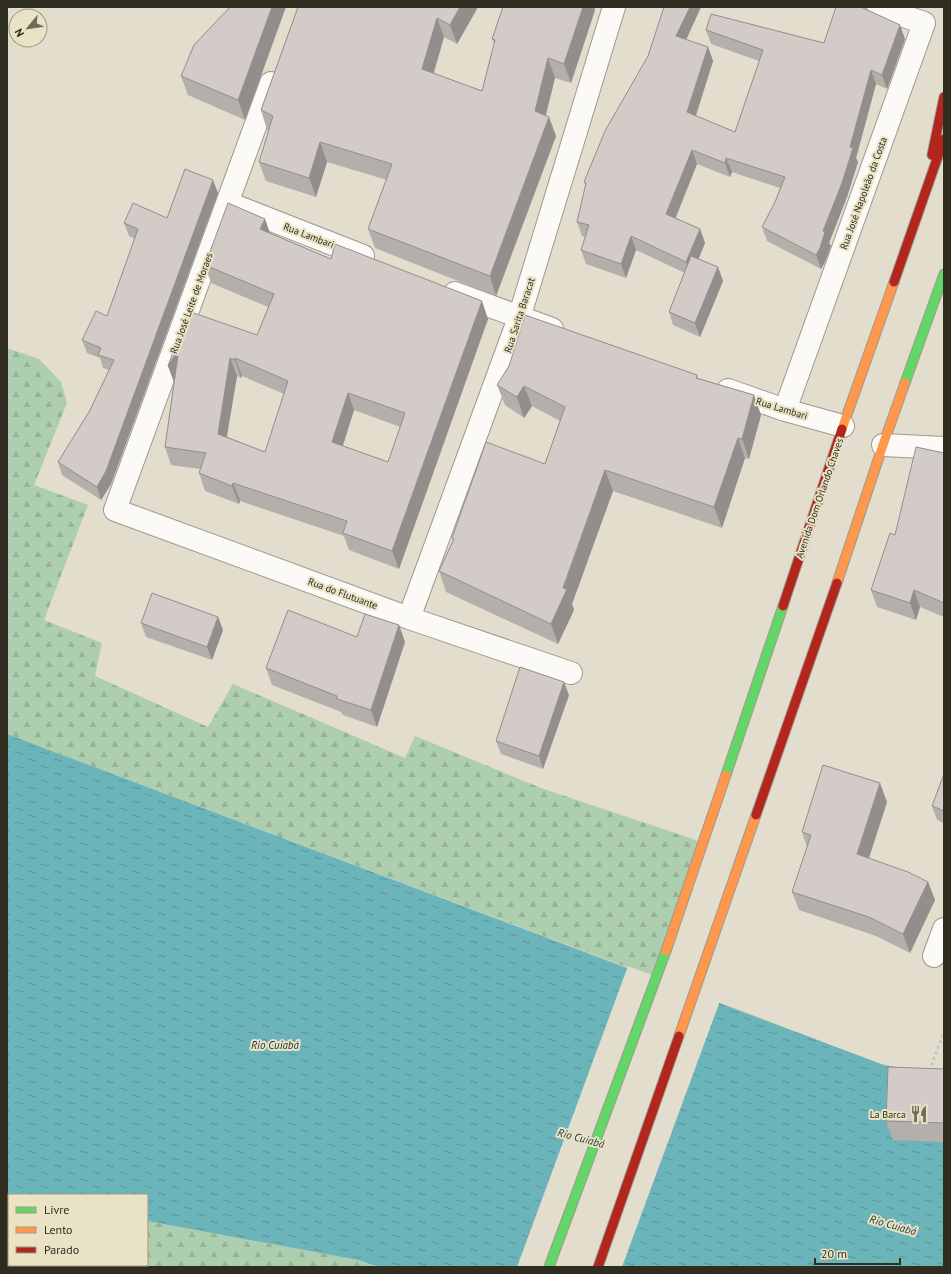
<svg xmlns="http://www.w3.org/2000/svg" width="951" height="1274" viewBox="0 0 951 1274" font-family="'PT Sans',sans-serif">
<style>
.forest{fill:url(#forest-firs)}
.water{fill:url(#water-ripples)}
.pier{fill:#e2ddcc}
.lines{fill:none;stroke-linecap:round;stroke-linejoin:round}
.street-casing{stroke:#9d998c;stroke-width:24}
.fast-casing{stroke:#9d998c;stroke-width:11}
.slow-casing{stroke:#9d998c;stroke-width:11}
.jam-casing{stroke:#9d998c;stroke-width:11}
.path{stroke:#c4c3bd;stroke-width:2.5;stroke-dasharray:3 3;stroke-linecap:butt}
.street{stroke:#fbfaf7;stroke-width:22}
.fast{stroke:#63d668;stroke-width:9}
.slow{stroke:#ff974d;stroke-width:9}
.jam{stroke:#b3261e;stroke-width:9}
.wall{fill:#b5afac;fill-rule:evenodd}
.shaded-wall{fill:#938e8c}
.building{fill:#d2cbc8;stroke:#938e8c;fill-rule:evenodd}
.labels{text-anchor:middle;stroke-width:4;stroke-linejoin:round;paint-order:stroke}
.street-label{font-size:10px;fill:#2f2c20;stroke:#eae2c4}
.poi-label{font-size:10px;fill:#2f2c20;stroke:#eae2c4;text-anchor:end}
.water-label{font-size:11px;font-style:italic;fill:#223a3d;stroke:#eae2c4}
</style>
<defs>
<pattern id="forest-firs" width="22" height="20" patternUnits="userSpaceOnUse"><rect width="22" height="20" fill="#adceaf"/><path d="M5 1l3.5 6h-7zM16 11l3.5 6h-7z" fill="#95b196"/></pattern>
<pattern id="water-ripples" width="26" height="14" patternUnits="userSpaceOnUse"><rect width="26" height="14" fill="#6bb5ba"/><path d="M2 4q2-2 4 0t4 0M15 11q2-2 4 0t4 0" fill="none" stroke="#589397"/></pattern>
</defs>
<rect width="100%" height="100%" fill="#e2ddcc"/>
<!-- forest -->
<path class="forest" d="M 7,348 L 39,359 L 61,382 L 67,403 L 34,485 L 88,505 L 44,620 L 102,643 L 95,676 L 208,727 L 233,684 L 405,758 L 415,736 L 541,788 L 693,839 L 699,842 L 653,977 L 7,734 Z
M 7,1195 L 9,1195 L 9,1265 L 147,1265 L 147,1221 L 358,1260 L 380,1267 L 7,1267 Z"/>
<!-- water -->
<path class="water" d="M 7,734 L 884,1065 L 944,1075 L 944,1267 L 380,1267 L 358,1260 L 147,1221 L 147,1195 L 7,1195 Z"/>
<!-- pier -->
<path class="pier" d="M 628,966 L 720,1001 L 622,1267 L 517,1267 Z"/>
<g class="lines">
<!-- street casing -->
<g class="street-casing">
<path id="street" d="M 271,83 L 115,510 L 409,618 L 571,673
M 228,203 L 363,256
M 455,293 L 552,329
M 728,390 L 785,410 L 843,426
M 785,410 L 924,23 L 878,7
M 883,445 L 944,448
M 409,618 L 519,318 L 614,7
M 934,956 L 944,929"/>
</g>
<!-- fast casing -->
<g class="fast-casing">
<path id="fast" d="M 905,383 L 944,274
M 726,775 L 783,606
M 549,1267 L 666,951"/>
</g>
<!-- slow casing -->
<g class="slow-casing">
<path id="slow" d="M 842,429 L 894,282
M 837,583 L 883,445 L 905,383
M 666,951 L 726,775
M 679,1036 L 756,815"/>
</g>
<!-- jam casing -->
<g class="jam-casing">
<path id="jam" d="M 932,155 L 944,97
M 894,282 L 944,139
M 783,606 L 842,429
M 756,815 L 837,583
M 598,1267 L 679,1036"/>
</g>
<!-- path -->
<path class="path" d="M 929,1071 L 944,1032"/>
<!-- street -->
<use href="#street" class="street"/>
<!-- fast -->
<use href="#fast" class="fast"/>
<!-- slow -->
<use href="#slow" class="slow"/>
<!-- jam -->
<use href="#jam" class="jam"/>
</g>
<!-- wall -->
<path class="wall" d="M 230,7 L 245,120 L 188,95 L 181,76 Z
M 298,7 L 478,7 L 457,44 L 444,37 L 434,73 L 482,91 L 494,44 L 492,39 L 503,7 L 594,7 L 595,10 L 571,83 L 555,78 L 546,115 L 556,136 L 496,296 L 375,248 L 368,229 L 387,180 L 327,162 L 316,197 L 266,181 L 259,162 L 269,130 L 267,130 L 261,110 Z
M 663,7 L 701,7 L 686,40 L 708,47 L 713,61 L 696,116 L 735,132 L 759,61 L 711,44 L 706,30 L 824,43 L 905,39 L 887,89 L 876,84 L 856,158 L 858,162 L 847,197 L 829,243 L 831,246 L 825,262 L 821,269 L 767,241 L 762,227 L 775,202 L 780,188 L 732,172 L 730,177 L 697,164 L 676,218 L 700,229 L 705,243 L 699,259 L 718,267 L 723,281 L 700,337 L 673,325 L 669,312 L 685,273 L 636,250 L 626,278 L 586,264 L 581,250 L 585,237 L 582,236 L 577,222 L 586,186 L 584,182 L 648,56 L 664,8 Z
M 218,193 L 111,484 L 101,500 L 62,475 L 58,462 L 89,412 L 109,370 L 103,368 L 100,358 L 87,353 L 82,340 L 107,316 L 135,239 L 129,236 L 124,223 L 167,218 Z
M 265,219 L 270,233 L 331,259 L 488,319 L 399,569 L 349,550 L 344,536 L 240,501 L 239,504 L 205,491 L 199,473 L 200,469 L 171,465 L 165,447 L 174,383 L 168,366 L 257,335 L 268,307 L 211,283 L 205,265 ZM 237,376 L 241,378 L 242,376 L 284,394 L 265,452 L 227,437 ZM 354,410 L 400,427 L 388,462 L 343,446 Z
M 697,375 L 698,378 L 754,395 L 761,415 L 749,459 L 745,458 L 722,528 L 613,491 L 572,604 L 574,610 L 558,644 L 446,592 L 439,571 L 453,541 L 452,538 L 545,464 L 560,421 L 532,406 L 524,418 L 505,405 L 497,385 Z
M 944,453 L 944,617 L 920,607 L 916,620 L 877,607 L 871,590 L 895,535 Z
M 218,617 L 223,630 L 212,660 L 146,637 L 141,623 Z
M 399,625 L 405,642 L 377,727 L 343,715 L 341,712 L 272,685 L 266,668 L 357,637 Z
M 569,695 L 543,769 L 501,754 L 496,741 Z
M 944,774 L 944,823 L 937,820 L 932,806 Z
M 887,802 L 869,858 L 928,882 L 935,900 L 910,953 L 876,936 L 799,910 L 792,892 L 807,847 L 802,832 Z
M 944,1069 L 944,1142 L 893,1140 L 886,1121 Z"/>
<!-- shaded-wall -->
<path class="shaded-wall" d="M 272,7 L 286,7 L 245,120 L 238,100 Z
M 460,7 L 478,7 L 457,44 L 450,25 Z
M 583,7 L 594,7 L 595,10 L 571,83 L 564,64 Z
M 690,7 L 701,7 L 681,51 L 676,36 Z
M 437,18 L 444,37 L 429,88 L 422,69 Z
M 900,25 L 905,39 L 887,89 L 882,75 Z
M 708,47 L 713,61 L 692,127 L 687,112 Z
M 548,58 L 555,78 L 542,130 L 535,111 Z
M 871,70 L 876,84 L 856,158 L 858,162 L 847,197 L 829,243 L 831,246 L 825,262 L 821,269 L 816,255 L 850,147 Z
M 549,117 L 556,136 L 496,296 L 490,276 Z
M 320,142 L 327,162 L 316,197 L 309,178 Z
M 692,150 L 697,164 L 671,228 L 666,214 Z
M 726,158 L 732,172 L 730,177 L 725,163 Z
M 213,180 L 218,193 L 111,484 L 101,500 L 97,487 Z
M 265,219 L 271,237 L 260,229 Z
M 700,229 L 705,243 L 691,276 L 686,262 Z
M 631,236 L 636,250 L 626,278 L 621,264 Z
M 718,267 L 723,281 L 700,337 L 695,323 Z
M 482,301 L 488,319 L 399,569 L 392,551 Z
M 179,348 L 175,384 L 168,366 Z
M 230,358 L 237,376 L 224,452 L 218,434 Z
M 235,358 L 242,376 L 241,378 L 235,360 Z
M 524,386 L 532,406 L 524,418 L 517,397 Z
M 348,393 L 354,410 L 338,460 L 332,442 Z
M 754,395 L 761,415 L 749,459 L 742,439 Z
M 738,438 L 745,458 L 722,528 L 714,507 Z
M 605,470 L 613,491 L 572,604 L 574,610 L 558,644 L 551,624 Z
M 233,483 L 240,501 L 239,504 L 232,486 Z
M 914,590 L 920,607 L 916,620 L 910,603 Z
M 218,617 L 223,630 L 212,660 L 207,647 Z
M 399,625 L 405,642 L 377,727 L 371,710 Z
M 564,682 L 569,695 L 543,769 L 539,756 Z
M 880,783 L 887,802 L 864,873 L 857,854 Z
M 928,882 L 935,900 L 910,953 L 903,934 Z"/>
<!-- building -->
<path class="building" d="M 230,7 L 272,7 L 238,100 L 181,76 L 194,45 Z
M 298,7 L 460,7 L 450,25 L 437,18 L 422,69 L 482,91 L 495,40 L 492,39 L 503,7 L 583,7 L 564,64 L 548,58 L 535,111 L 549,117 L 490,276 L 368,229 L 392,164 L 320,142 L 309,178 L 259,162 L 273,116 L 261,110 Z
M 664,7 L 690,7 L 676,36 L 708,47 L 687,112 L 735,132 L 763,50 L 706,30 L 711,14 L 824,43 L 836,7 L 861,7 L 900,25 L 882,75 L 871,70 L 850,147 L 853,148 L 842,183 L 823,231 L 825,232 L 820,248 L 816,255 L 762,227 L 775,202 L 785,177 L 726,158 L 725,163 L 692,150 L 666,214 L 700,229 L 686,262 L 631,236 L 621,264 L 581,250 L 589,225 L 577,222 L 586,183 L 584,182 L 605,131 L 648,56 Z
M 185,169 L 213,180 L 106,471 L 97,487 L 58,462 L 89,412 L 114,360 L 98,355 L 101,348 L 82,340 L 96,311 L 107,316 L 138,229 L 124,223 L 133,203 L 167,218 Z
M 228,203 L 265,219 L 260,229 L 331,259 L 335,244 L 482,301 L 392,551 L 343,533 L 347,521 L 233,483 L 232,486 L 199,473 L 206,453 L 165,447 L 179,348 L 168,366 L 188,311 L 257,335 L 274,294 L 205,265 ZM 230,358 L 235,360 L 235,358 L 288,381 L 265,452 L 218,434 ZM 348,393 L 405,413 L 388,462 L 332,442 Z
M 691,256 L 718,267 L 695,323 L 669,312 Z
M 525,315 L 697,375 L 696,378 L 754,395 L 742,439 L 738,438 L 714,507 L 605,470 L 563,588 L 567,589 L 551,624 L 439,571 L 454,539 L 452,538 L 486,442 L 545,464 L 565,407 L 524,386 L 517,397 L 497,385 L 509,366 Z
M 916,447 L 944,453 L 944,603 L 914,590 L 910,603 L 871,590 L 890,533 L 895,535 Z
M 152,593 L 218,617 L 207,647 L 141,623 Z
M 288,610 L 357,637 L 365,614 L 399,625 L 371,710 L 337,699 L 337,696 L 266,668 Z
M 520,667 L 564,682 L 539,756 L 496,741 Z
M 823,765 L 880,783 L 857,854 L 908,872 L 928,882 L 903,934 L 869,917 L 792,892 L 811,835 L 802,832 Z
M 944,774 L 944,811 L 932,806 Z
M 888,1067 L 944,1069 L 944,1123 L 886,1121 Z"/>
<!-- icons -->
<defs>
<g id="restaurant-bare" transform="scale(1.38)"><path d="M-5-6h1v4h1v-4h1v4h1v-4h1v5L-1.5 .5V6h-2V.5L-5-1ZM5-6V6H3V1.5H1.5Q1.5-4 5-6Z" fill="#6e6a5c" stroke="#eae2c4" stroke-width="2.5" paint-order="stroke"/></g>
</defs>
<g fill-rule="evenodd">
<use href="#restaurant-bare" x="919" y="1114"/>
</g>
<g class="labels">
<!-- street labels -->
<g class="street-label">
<text transform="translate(863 193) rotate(-70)" y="4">Rua José Napoleão da Costa</text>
<text transform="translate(309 235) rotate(21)" y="4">Rua Lambari</text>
<text transform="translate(191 303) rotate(-70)" y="4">Rua José Leite de Moraes</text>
<text transform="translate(519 315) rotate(-72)" y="4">Rua Sarita Baracat</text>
<text transform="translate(782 408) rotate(17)" y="4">Rua Lambari</text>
<text transform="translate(819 498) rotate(-71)" y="4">Avenida Dom Orlando Chaves</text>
<text transform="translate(343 593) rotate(20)" y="4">Rua do Flutuante</text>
</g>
<!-- poi labels -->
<g class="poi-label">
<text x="906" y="1118">La Barca</text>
</g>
<!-- water labels -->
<g class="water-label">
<text x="275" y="1049">Rio Cuiabá</text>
<text transform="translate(581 1138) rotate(15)" y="4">Rio Cuiabá</text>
<text transform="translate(893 1225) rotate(16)" y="4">Rio Cuiabá</text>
</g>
</g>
<!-- border -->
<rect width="951" height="1274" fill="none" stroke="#2f2c20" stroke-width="16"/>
<!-- legend -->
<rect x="8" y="1194" width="140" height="72" fill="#eae2c4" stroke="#9f9982"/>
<rect x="16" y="1207" width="20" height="6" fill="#63d668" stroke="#9f9982"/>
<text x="44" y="1214" font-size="12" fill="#2f2c20">Livre</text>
<rect x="16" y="1227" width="20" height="6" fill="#ff974d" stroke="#9f9982"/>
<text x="44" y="1234" font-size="12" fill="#2f2c20">Lento</text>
<rect x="16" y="1247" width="20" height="6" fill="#b3261e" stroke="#9f9982"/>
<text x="44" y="1254" font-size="12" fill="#2f2c20">Parado</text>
<!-- north arrow -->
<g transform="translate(28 28) rotate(241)"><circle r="19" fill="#eae2c4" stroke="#9f9982"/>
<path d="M0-3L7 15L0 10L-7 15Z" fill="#6e6a5c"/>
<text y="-6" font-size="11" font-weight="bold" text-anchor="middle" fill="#2f2c20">N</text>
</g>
<!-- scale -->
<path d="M815 1258v6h85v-6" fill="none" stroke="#2f2c20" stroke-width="2"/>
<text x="821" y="1258" font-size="12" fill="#2f2c20" stroke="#eae2c4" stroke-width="3" paint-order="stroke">20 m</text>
</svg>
